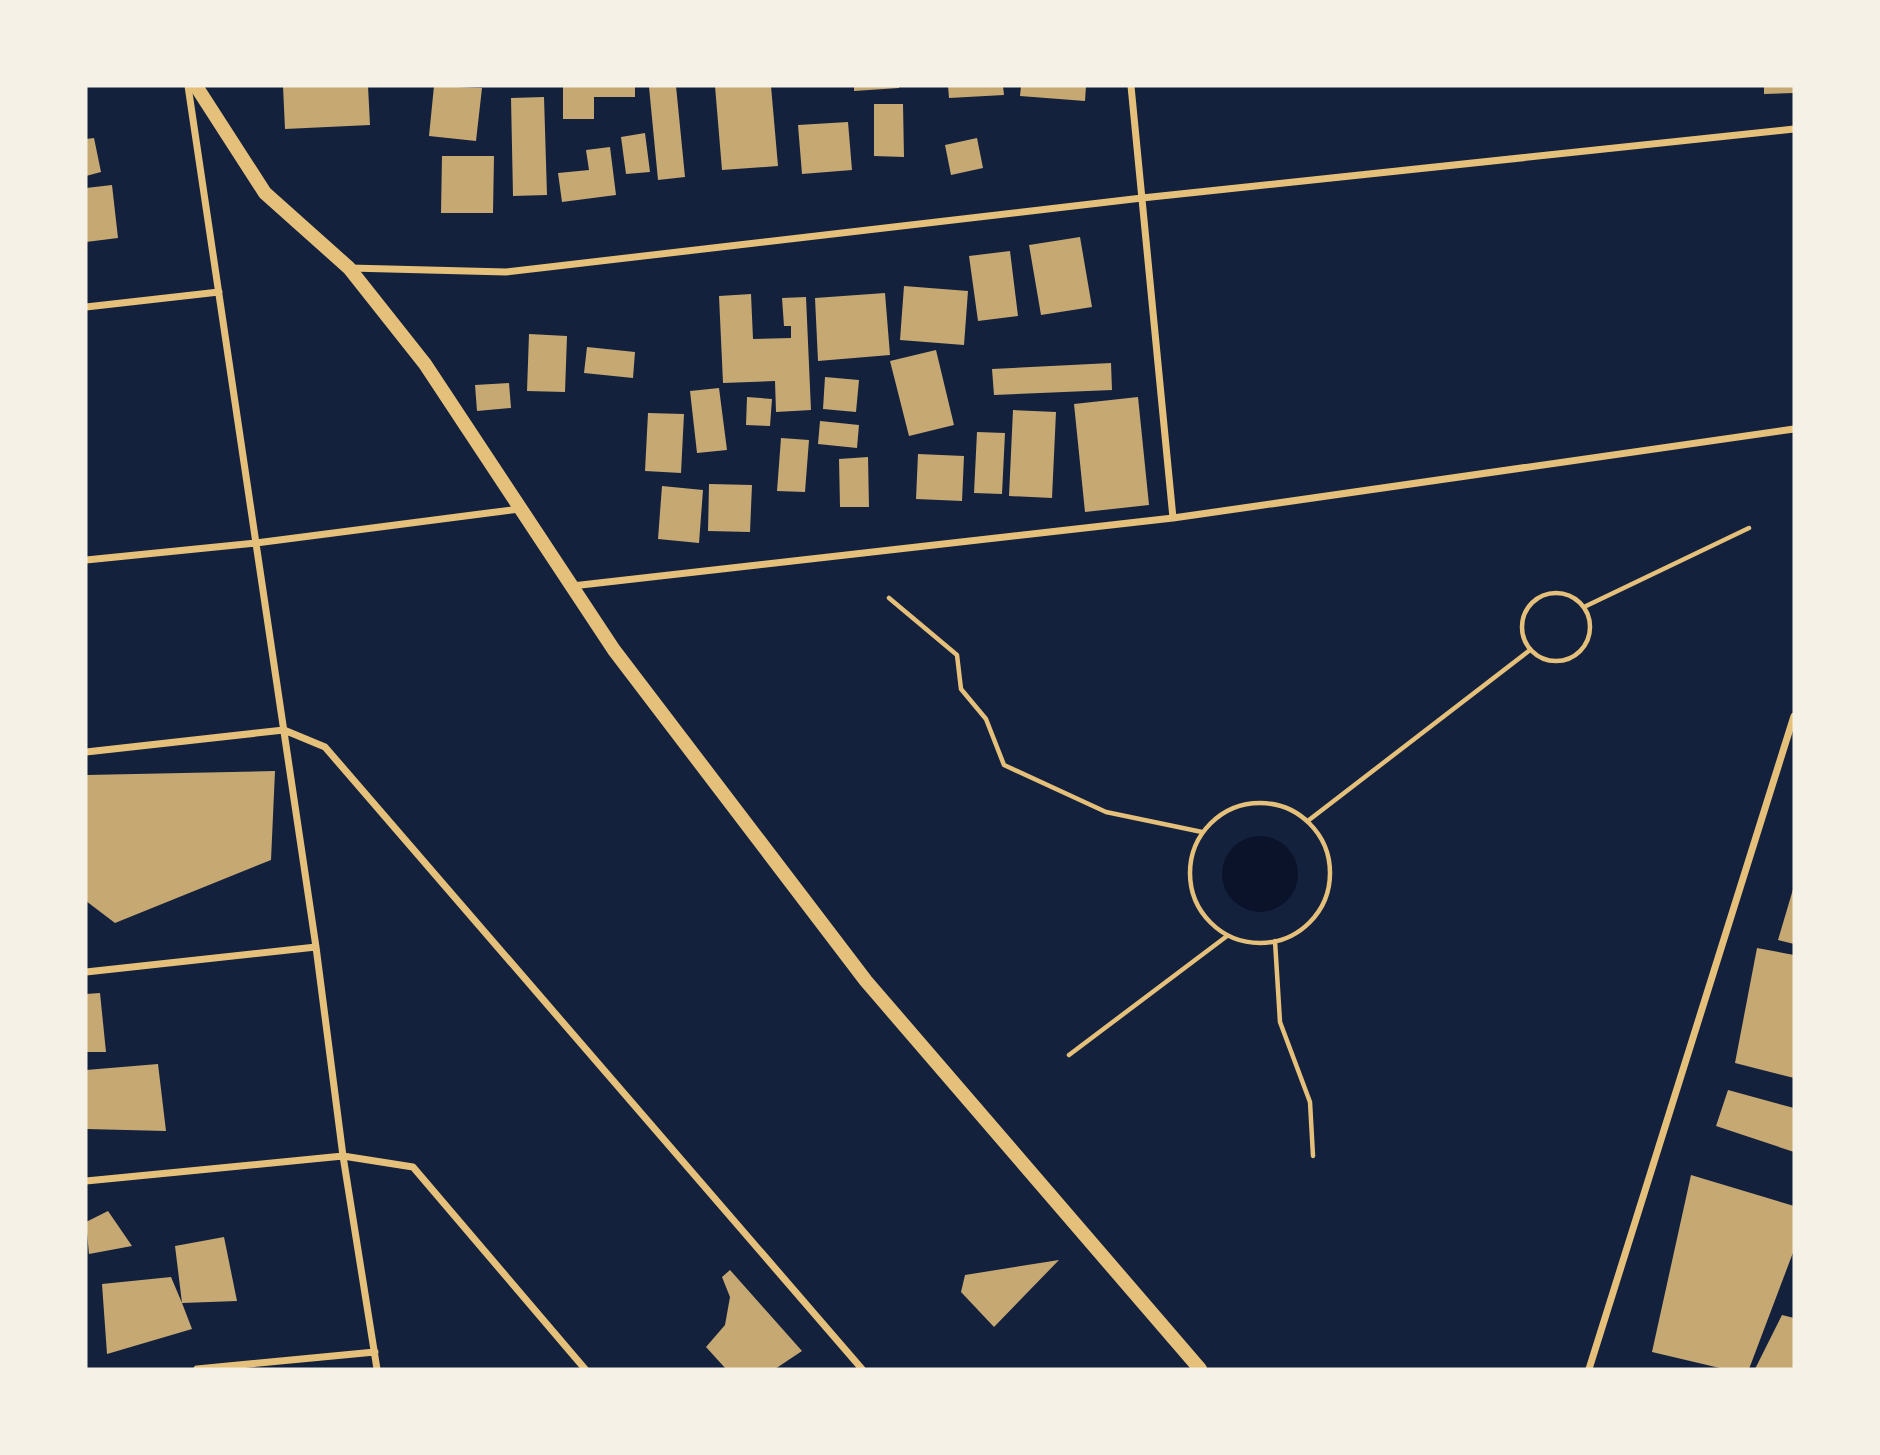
<svg xmlns="http://www.w3.org/2000/svg" width="1880" height="1455" viewBox="0 0 1880 1455" font-family="'Roboto Condensed',sans-serif">
<style>
.water{fill:#0b132b}
.building{fill:#c6a872}
.lines{fill:none;stroke-linecap:round;stroke-linejoin:round}
.path{stroke:#e5c07b;stroke-width:4.5}
.minor{stroke:#e5c07b;stroke-width:7}
.secondary{stroke:#e5c07b;stroke-width:14}
</style>
<rect width="100%" height="100%" fill="#14213d"/>
<!-- water -->
<path class="water" d="M1222 874a38 38 0 1 1 76 0a38 38 0 1 1-76 0Z"/>
<!-- building -->
<path class="building" d="M 283,86 L 368,86 L 370,125 L 285,129 Z
M 434,86 L 482,88 L 476,141 L 429,136 Z
M 563,86 L 635,86 L 635,97 L 594,97 L 594,119 L 563,119 Z
M 676,86 L 685,177 L 658,180 L 649,87 Z
M 715,86 L 771,86 L 778,166 L 722,170 Z
M 854,86 L 899,86 L 899,88 L 854,91 Z
M 948,86 L 1003,86 L 1004,95 L 949,98 Z
M 1021,86 L 1086,86 L 1085,101 L 1020,96 Z
M 1764,86 L 1794,86 L 1794,93 L 1764,94 Z
M 544,97 L 547,195 L 513,196 L 511,98 Z
M 874,104 L 903,104 L 904,157 L 874,156 Z
M 848,122 L 852,170 L 802,174 L 798,125 Z
M 645,133 L 650,172 L 626,174 L 621,137 Z
M 94,138 L 101,172 L 86,176 L 86,139 Z
M 977,138 L 983,168 L 951,175 L 945,145 Z
M 610,147 L 616,195 L 562,202 L 558,173 L 589,170 L 586,150 Z
M 442,156 L 494,156 L 493,213 L 441,213 Z
M 112,185 L 118,238 L 86,242 L 86,188 Z
M 1080,237 L 1092,307 L 1041,315 L 1029,245 Z
M 1010,251 L 1018,316 L 978,321 L 969,256 Z
M 904,286 L 968,291 L 964,345 L 900,340 Z
M 885,293 L 890,355 L 818,361 L 815,298 Z
M 751,294 L 753,339 L 791,338 L 791,326 L 784,326 L 782,298 L 806,297 L 811,410 L 776,412 L 775,381 L 723,383 L 719,296 Z
M 529,334 L 567,336 L 565,392 L 527,391 Z
M 587,347 L 635,352 L 633,378 L 584,373 Z
M 936,350 L 954,425 L 909,436 L 890,361 Z
M 1111,363 L 1112,390 L 994,395 L 992,369 Z
M 825,377 L 859,380 L 856,412 L 823,409 Z
M 509,383 L 511,408 L 477,411 L 475,385 Z
M 719,388 L 727,450 L 697,453 L 690,391 Z
M 747,397 L 772,399 L 770,426 L 746,425 Z
M 1138,397 L 1149,505 L 1085,512 L 1074,404 Z
M 1013,410 L 1056,412 L 1052,498 L 1009,496 Z
M 648,413 L 684,414 L 681,473 L 645,471 Z
M 820,421 L 859,425 L 857,448 L 818,444 Z
M 977,432 L 1005,433 L 1002,494 L 974,493 Z
M 781,438 L 809,440 L 805,492 L 777,491 Z
M 918,454 L 964,456 L 962,501 L 916,499 Z
M 868,457 L 869,507 L 840,507 L 839,459 Z
M 709,484 L 752,485 L 750,532 L 708,531 Z
M 662,486 L 703,490 L 699,543 L 658,539 Z
M 275,771 L 271,860 L 115,923 L 86,901 L 86,775 Z
M 1794,886 L 1794,944 L 1778,940 Z
M 1757,948 L 1794,955 L 1794,1078 L 1735,1063 Z
M 100,993 L 106,1052 L 86,1052 L 86,994 Z
M 158,1064 L 166,1131 L 86,1129 L 86,1070 Z
M 1728,1090 L 1794,1108 L 1794,1152 L 1716,1126 Z
M 1691,1175 L 1794,1206 L 1794,1250 L 1749,1369 L 1724,1369 L 1652,1352 Z
M 108,1211 L 132,1246 L 89,1254 L 86,1222 Z
M 224,1237 L 237,1301 L 182,1303 L 192,1329 L 107,1354 L 102,1284 L 171,1277 L 182,1303 L 175,1246 Z
M 1059,1260 L 994,1327 L 961,1292 L 965,1275 Z
M 730,1270 L 802,1351 L 775,1369 L 726,1369 L 706,1347 L 725,1325 L 730,1297 L 722,1277 Z
M 1782,1315 L 1794,1318 L 1794,1369 L 1755,1369 Z"/>
<g class="lines">
<!-- path -->
<path class="path" d="M1522 627a34 34 0 1 1 68 0a34 34 0 1 1-68 0Z
M 889,598 L 957,655 L 961,689 L 986,719 L 1004,765 L 1106,812 L 1202,832
M 1584,607 L 1749,528
M1190 873a70 70 0 1 1 140 0a70 70 0 1 1-140 0Z
M 1309,820 L 1530,650
M 1275,941 L 1280,1022 L 1310,1102 L 1313,1156
M 1069,1055 L 1227,936"/>
<!-- minor -->
<path class="minor" d="M 188,86 L 316,947 L 343,1156 L 377,1369
M 1131,86 L 1173,518
M 350,268 L 506,272 L 1142,198 L 1794,129
M 86,307 L 219,292
M 86,560 L 256,543 L 519,509
M 572,586 L 1173,518 L 1794,429
M 86,752 L 284,730 L 325,747 L 862,1369
M 86,972 L 316,947
M 86,1181 L 343,1156 L 413,1167 L 585,1369
M 197,1369 L 375,1352
M 1589,1369 L 1794,716"/>
<!-- secondary -->
<path class="secondary" d="M 196,86 L 265,193 L 349,268 L 425,364 L 614,650 L 866,981 L 1200,1369"/>
</g>
<!-- border -->
<rect width="1880" height="1455" fill="none" stroke="#f6f1e7" stroke-width="175"/>
</svg>
